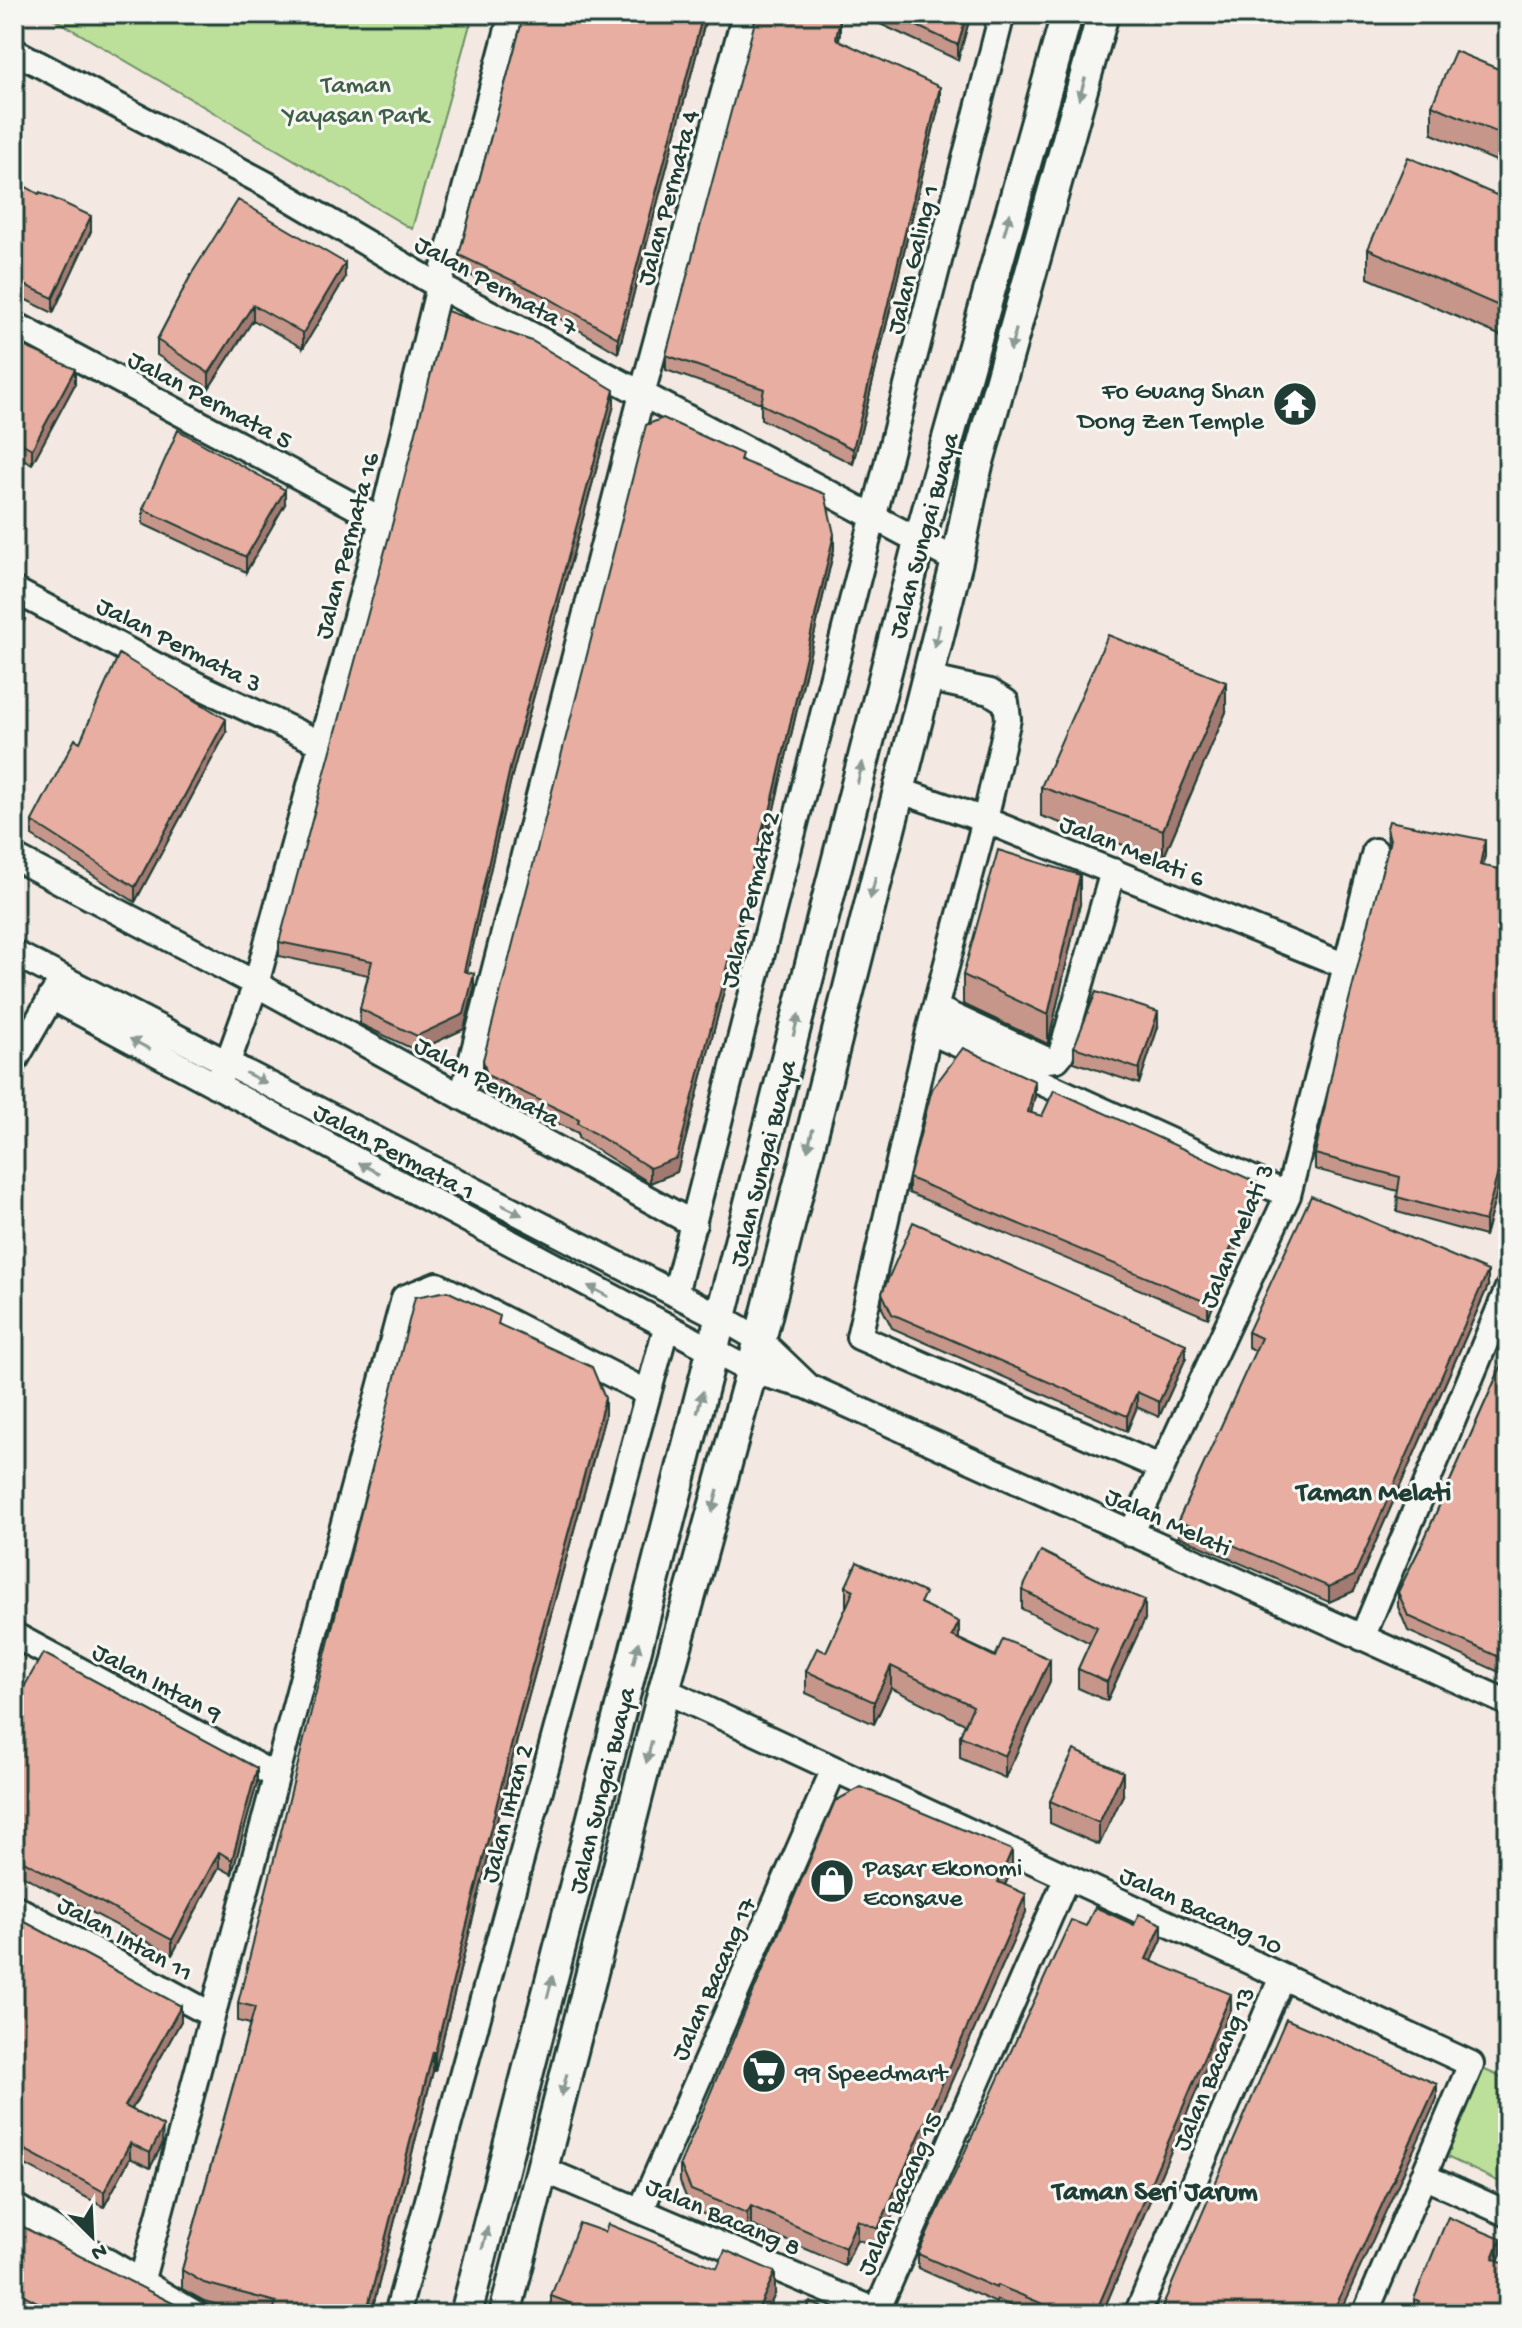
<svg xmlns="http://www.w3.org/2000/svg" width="1522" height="2328" viewBox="0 0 1522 2328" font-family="'Gochi Hand',sans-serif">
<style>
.green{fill:#bce09a;stroke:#6e8e67;stroke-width:2}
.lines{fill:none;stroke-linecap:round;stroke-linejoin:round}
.minor-casing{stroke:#1f3d34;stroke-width:30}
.tertiary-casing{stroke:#1f3d34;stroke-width:36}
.minor{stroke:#f6f6f2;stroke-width:24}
.tertiary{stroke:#f6f6f2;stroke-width:30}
.wall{fill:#c7968a;stroke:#1f3d34;stroke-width:2}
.shaded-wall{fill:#a27a71;stroke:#1f3d34;stroke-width:2}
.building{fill:#e7aea1;stroke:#1f3d34;stroke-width:2}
.oneway{fill:#8a9a93}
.labels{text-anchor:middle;stroke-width:6;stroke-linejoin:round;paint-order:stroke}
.park-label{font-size:26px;fill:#3e5e48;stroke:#f6f6f2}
.street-label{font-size:26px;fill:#1f3d34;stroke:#f6f6f2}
.poi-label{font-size:26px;fill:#1f3d34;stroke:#f6f6f2;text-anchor:start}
.neighbourhood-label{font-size:28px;font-weight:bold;fill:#1f3d34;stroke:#f6f6f2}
</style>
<rect width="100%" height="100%" fill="#f3e8e2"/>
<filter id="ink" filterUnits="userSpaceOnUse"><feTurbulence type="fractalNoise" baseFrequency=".0125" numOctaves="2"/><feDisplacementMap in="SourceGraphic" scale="16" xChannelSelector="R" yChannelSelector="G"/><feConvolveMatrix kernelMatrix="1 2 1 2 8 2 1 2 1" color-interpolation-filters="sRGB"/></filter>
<g filter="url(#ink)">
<!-- green -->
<path class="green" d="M 46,14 L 473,14 L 412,229 Z
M 1471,2064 L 1508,2080 L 1508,2186 L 1434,2151 Z"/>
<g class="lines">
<!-- minor casing -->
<g class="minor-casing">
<path id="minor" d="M 14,51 L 266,184 L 439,286 L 957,561
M 14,324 L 382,521
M 14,590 L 157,666 L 322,744
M 927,678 L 990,692 L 1006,702 L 1008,719 L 985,820 L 929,1031 L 859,1337 L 1162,1468
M 898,790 L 985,820 L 1346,966
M 14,857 L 256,984 L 694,1224
M 14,953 L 722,1318 L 760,1340 L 807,1385
M 51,997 L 751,1371 L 807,1386 L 1508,1703
M 935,1008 L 1047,1060 L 1057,1059 L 1061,1054 L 1113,871
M 929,1031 L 1288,1195
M 14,1062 L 59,984
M 215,1085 L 227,1064 L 256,984 L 382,521 L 439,286 L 512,14
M 462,1097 L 642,394 L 745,14
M 675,1294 L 1002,14
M 1131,1534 L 1288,1195 L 1375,851
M 14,1635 L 276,1776
M 1362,1638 L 1508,1288
M 664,1690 L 1471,2064 L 1365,2314
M 14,1907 L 212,2015
M 542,2169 L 884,2314
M 1423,2176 L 1508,2214
M 14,2206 L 196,2314
M 641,2210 L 834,1769
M 141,2283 L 404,1298 L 437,1285 L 648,1393
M 877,2311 L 1067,1877
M 397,2314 L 666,1328
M 1137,2314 L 1282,1977"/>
</g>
<!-- tertiary casing -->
<g class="tertiary-casing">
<path id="tertiary" d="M 466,2314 L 919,542 L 1067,14
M 505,2314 L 664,1690 L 760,1340 L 957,561 L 976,469 L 1103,14"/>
</g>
<!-- minor -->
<use href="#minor" class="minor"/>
<!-- tertiary -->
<use href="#tertiary" class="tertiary"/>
</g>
<!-- wall -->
<path class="wall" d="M 524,14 L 707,14 L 618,353 L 545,310 L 459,270 L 459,255 Z
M 876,14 L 971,14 L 958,60 L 876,22 Z
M 840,33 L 839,41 L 940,101 L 853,464 L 761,419 L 761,403 L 666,370 L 666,355 Z
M 1508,73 L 1508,166 L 1432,134 L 1432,105 Z
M 14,180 L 91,231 L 53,313 L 14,294 Z
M 1508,200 L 1508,339 L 1368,278 L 1368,249 Z
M 192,273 L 345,278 L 303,348 L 253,320 L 209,388 L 157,355 L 157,340 Z
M 14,355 L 75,384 L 32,464 L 14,454 Z
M 614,405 L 511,779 L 467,972 L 474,989 L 464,1029 L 417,1051 L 360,1024 L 360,1009 L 368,975 L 279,956 L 279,942 Z
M 742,460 L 834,549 L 768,835 L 765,834 L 677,1172 L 650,1183 L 578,1138 L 578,1133 L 487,1090 L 483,1075 L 483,1060 Z
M 285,504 L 246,572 L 143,524 L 143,509 Z
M 1226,712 L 1163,859 L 1041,816 L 1041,787 Z
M 226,733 L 135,902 L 32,836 L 32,821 Z
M 1387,828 L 1485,855 L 1483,865 L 1502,1173 L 1485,1236 L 1397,1212 L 1398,1191 L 1315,1169 L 1315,1154 L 1388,846 Z
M 1080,904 L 1048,1044 L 963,1004 L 963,975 Z
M 1158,1027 L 1139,1084 L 1074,1062 L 1074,1047 Z
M 1035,1096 L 1031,1113 L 1258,1198 L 1208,1318 L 909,1193 L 909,1178 Z
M 1488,1286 L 1354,1591 L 1329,1602 L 1178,1536 L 1178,1521 L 1256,1351 L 1248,1347 L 1248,1332 Z
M 882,1293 L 1186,1358 L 1159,1417 L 1137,1407 L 1127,1431 L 892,1328 L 882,1308 Z
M 500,1325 L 605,1416 L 520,1728 L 435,2071 L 433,2071 L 371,2314 L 251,2314 L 204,2301 L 182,2289 L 182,2270 L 250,2024 L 238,2021 L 238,2003 Z
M 1508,1351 L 1508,1676 L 1408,1631 L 1398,1607 L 1398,1592 L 1424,1540 Z
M 846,1586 L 925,1605 L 959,1639 L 1050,1681 L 1005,1778 L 960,1758 L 960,1736 L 965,1724 L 891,1688 L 874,1724 L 806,1693 L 806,1671 L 826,1652 L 846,1608 Z
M 1022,1590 L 1145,1619 L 1107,1701 L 1078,1688 L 1078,1669 L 1090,1643 L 1022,1609 Z
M 14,1705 L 257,1783 L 232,1874 L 219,1867 L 172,1955 L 14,1871 Z
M 1123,1795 L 1099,1845 L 1050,1823 L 1050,1801 Z
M 1012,1869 L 1005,1885 L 1026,1912 L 878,2248 L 857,2239 L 845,2266 L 751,2225 L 747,2232 L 691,2209 L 680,2182 L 680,2164 Z
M 14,1916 L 181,2021 L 132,2109 L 163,2141 L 162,2145 L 150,2168 L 130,2158 L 104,2207 L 14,2159 Z
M 1086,1926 L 1162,1939 L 1152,1961 L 1231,2009 L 1102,2314 L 1031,2314 L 997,2300 L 996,2303 L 918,2268 L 918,2254 Z
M 14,2239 L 194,2314 L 14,2314 Z
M 1501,2254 L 1414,2314 L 1414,2299 Z
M 775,2294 L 766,2314 L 551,2314 L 551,2296 Z"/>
<!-- shaded-wall -->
<path class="shaded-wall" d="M 703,14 L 707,14 L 618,353 L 618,338 Z
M 967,14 L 971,14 L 958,60 L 958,45 Z
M 840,18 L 840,33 L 836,54 L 836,39 Z
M 940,87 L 940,101 L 853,464 L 853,449 Z
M 91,216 L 91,231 L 53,313 L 53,298 Z
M 345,263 L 345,278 L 303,348 L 303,333 Z
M 253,305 L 253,320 L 209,388 L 209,373 Z
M 75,369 L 75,384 L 32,464 L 32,449 Z
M 614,390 L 614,405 L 511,779 L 464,986 L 464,971 L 511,764 Z
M 285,490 L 285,504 L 246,572 L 246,557 Z
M 834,534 L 834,549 L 768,835 L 768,820 Z
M 25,605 L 25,620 L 14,637 L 14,622 Z
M 1226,682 L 1226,712 L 1163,859 L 1163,830 Z
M 226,719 L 226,733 L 135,902 L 135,887 Z
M 765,819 L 765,834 L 677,1172 L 650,1183 L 650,1168 Z
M 1485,840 L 1485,855 L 1480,880 L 1480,865 Z
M 1080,875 L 1080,904 L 1048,1044 L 1048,1015 Z
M 474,974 L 474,989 L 464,1029 L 417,1051 L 417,1036 Z
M 1158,1012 L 1158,1027 L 1139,1084 L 1139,1069 Z
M 1035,1081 L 1035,1096 L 1028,1126 L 1028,1112 Z
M 1508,1125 L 1508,1139 L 1502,1173 L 1485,1236 L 1485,1221 Z
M 1258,1183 L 1258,1198 L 1208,1318 L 1208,1303 Z
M 1488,1271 L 1488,1286 L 1354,1591 L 1329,1602 L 1329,1587 Z
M 1186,1344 L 1186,1358 L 1159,1417 L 1159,1402 Z
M 1137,1392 L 1137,1407 L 1127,1431 L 1127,1416 Z
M 605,1398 L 605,1416 L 520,1728 L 435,2071 L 435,2053 L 520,1710 Z
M 1145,1600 L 1145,1619 L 1107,1701 L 1107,1682 Z
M 959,1622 L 959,1644 L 952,1636 Z
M 1050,1659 L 1050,1681 L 1005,1778 L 1005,1756 Z
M 891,1666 L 891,1688 L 874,1724 L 874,1702 Z
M 257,1768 L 257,1783 L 232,1874 L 232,1860 Z
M 1123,1772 L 1123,1795 L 1099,1845 L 1099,1823 Z
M 1012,1850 L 1012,1869 L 998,1900 L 998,1882 Z
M 219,1852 L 219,1867 L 172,1955 L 172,1940 Z
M 1026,1894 L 1026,1912 L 878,2248 L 878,2229 Z
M 1162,1924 L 1162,1939 L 1146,1974 L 1146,1959 Z
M 1231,1994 L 1231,2009 L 1102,2314 L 1095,2314 Z
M 181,2006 L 181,2021 L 125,2121 L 125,2106 Z
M 433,2052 L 433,2071 L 371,2314 L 366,2314 Z
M 1437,2084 L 1437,2099 L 1339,2314 L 1332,2314 Z
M 163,2126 L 162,2145 L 150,2168 L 150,2153 Z
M 130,2143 L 130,2158 L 104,2207 L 104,2192 Z
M 751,2206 L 751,2225 L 747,2232 L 747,2213 Z
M 857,2220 L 857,2239 L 845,2266 L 845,2248 Z
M 1501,2239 L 1501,2254 L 1493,2273 L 1493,2258 Z
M 775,2272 L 775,2294 L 766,2314 L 756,2314 Z"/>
<!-- building -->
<path class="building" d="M 524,14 L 703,14 L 618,338 L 545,296 L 459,255 Z
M 757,14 L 830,14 L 840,18 L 836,39 L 940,87 L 853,449 L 761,404 L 764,389 L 666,355 Z
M 891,14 L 967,14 L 958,45 Z
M 1455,51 L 1508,73 L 1508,137 L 1432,105 Z
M 1408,157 L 1508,200 L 1508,310 L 1368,249 Z
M 14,180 L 39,194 L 40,192 L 91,216 L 53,298 L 14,280 Z
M 238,200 L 345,263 L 303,333 L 253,305 L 209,373 L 157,340 L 192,273 Z
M 447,311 L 532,341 L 614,390 L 511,764 L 464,971 L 474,974 L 464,1014 L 417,1036 L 360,1009 L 372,961 L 279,942 L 396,510 Z
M 19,344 L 75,369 L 32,449 L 14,439 L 14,355 Z
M 663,418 L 742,454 L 740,460 L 825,494 L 834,534 L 768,820 L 765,819 L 677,1158 L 650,1168 L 578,1123 L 579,1119 L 487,1075 L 483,1060 L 646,425 Z
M 178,430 L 285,490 L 246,557 L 143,509 Z
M 14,599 L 25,605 L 14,622 Z
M 1108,635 L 1226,682 L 1163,830 L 1041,787 Z
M 119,654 L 226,719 L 135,887 L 32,821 L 75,739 L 80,742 Z
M 1389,821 L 1485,840 L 1480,865 L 1508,871 L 1508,1125 L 1502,1158 L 1485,1221 L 1397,1197 L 1400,1177 L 1315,1154 L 1338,1043 L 1390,840 L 1387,828 Z
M 998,850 L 1080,875 L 1048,1015 L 963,975 Z
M 1096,992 L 1158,1012 L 1139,1069 L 1074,1047 Z
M 963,1048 L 1035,1081 L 1028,1112 L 1042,1116 L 1054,1090 L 1258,1183 L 1208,1303 L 909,1178 L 932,1089 Z
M 1311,1196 L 1488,1271 L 1354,1576 L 1329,1587 L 1178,1521 L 1261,1338 L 1248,1332 Z
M 913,1222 L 1186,1344 L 1159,1402 L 1137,1392 L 1127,1416 L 892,1314 L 882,1293 Z
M 447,1291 L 500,1316 L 498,1324 L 592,1367 L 605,1398 L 520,1710 L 435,2053 L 433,2052 L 366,2314 L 272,2314 L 276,2302 L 204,2283 L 182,2270 L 255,2007 L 238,2003 L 415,1297 Z
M 1508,1351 L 1508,1661 L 1408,1616 L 1398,1592 L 1424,1540 Z
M 1041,1551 L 1115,1588 L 1145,1600 L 1107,1682 L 1078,1669 L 1097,1627 L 1022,1590 Z
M 857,1562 L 925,1593 L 920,1603 L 959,1622 L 952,1636 L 995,1657 L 1003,1639 L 1050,1659 L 1005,1756 L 960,1736 L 973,1706 L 891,1666 L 874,1702 L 806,1671 L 817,1648 L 826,1652 L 854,1590 L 846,1586 Z
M 43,1653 L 257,1768 L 232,1860 L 219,1852 L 172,1940 L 14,1856 L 14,1705 Z
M 1074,1750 L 1123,1772 L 1099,1823 L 1050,1801 Z
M 861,1787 L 1012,1850 L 998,1882 L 1026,1894 L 878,2229 L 857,2220 L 845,2248 L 751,2206 L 747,2213 L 691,2190 L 680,2164 L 835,1801 Z
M 1095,1907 L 1134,1925 L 1139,1914 L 1162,1924 L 1146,1959 L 1231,1994 L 1095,2314 L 1067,2314 L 997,2285 L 996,2288 L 918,2254 L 1071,1920 L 1086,1926 Z
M 14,1916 L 181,2006 L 125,2106 L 163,2126 L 162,2130 L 150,2153 L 130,2143 L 104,2192 L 14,2144 Z
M 1286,2019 L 1437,2084 L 1332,2314 L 1159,2314 Z
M 1448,2217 L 1501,2239 L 1493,2258 L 1508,2265 L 1508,2314 L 1414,2314 L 1419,2301 L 1414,2299 Z
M 579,2223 L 605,2232 L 608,2224 L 717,2268 L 725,2250 L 775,2272 L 756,2314 L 598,2314 L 551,2296 Z
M 21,2226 L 194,2314 L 60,2314 L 14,2290 L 14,2239 Z
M 810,2302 L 837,2314 L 805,2314 Z"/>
<!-- one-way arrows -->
<defs><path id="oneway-solid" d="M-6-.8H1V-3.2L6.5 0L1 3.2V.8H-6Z" transform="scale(2)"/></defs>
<g class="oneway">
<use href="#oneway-solid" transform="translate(1082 89) rotate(106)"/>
<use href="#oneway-solid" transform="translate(1007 224) rotate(-74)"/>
<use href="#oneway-solid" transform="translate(1013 340) rotate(106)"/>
<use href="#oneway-solid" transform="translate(937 636) rotate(104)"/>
<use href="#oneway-solid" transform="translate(860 773) rotate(-76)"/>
<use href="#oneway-solid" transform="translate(873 888) rotate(104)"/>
<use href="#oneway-solid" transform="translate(796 1025) rotate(-76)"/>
<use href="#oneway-solid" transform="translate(140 1044) rotate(-152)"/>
<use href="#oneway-solid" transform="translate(256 1078) rotate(27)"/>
<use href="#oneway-solid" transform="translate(810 1140) rotate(104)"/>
<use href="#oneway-solid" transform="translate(369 1168) rotate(-152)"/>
<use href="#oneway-solid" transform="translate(512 1210) rotate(27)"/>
<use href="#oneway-solid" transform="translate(598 1291) rotate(-152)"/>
<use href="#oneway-solid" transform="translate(700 1402) rotate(-76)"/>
<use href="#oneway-solid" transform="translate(715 1501) rotate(105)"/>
<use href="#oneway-solid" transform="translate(636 1653) rotate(-76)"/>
<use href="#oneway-solid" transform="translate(649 1752) rotate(104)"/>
<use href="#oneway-solid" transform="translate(550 1987) rotate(-76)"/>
<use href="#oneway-solid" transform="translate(564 2085) rotate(104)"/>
<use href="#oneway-solid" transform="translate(485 2238) rotate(-76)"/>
</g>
</g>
<!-- icons -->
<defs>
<g id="temple-disc" transform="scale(2.3)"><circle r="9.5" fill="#1f3d34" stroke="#f6f6f2"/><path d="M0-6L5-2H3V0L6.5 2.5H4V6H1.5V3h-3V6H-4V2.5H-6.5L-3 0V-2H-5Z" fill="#fff"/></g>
<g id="shop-disc" transform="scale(2.3)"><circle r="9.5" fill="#1f3d34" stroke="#f6f6f2"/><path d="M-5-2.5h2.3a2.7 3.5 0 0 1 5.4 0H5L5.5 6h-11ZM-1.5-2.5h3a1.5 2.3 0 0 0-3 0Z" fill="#fff"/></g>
<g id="supermarket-disc" transform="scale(2.3)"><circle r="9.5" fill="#1f3d34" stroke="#f6f6f2"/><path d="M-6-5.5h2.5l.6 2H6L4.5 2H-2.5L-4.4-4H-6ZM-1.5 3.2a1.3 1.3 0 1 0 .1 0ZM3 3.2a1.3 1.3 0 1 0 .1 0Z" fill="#fff"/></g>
</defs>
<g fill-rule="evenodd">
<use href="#temple-disc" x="1295" y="404"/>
<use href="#shop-disc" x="832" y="1881"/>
<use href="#supermarket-disc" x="764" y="2071"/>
</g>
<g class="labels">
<!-- park labels -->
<g class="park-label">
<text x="356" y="92">Taman<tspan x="356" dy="30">Yayasan Park</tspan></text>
</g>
<!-- street labels -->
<g class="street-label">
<text transform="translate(666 197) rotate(-75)" y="9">Jalan Permata 4</text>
<text transform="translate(911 259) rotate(-76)" y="9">Jalan Galing 1</text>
<text transform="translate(497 284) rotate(29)" y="9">Jalan Permata 7</text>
<text transform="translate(211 398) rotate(28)" y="9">Jalan Permata 5</text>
<text transform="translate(922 535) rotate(-75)" y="9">Jalan Sungai Buaya</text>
<text transform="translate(345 545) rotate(-75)" y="9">Jalan Permata 16</text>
<text transform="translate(180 643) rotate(27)" y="9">Jalan Permata 3</text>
<text transform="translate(1133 849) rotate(22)" y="9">Jalan Melati 6</text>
<text transform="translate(748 899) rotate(-76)" y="9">Jalan Permata 2</text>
<text transform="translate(488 1080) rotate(29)" y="9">Jalan Permata</text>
<text transform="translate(395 1150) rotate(28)" y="9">Jalan Permata 1</text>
<text transform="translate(761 1163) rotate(-76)" y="9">Jalan Sungai Buaya</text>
<text transform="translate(1235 1235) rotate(-67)" y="9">Jalan Melati 3</text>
<text transform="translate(1169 1520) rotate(24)" y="9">Jalan Melati</text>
<text transform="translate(158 1681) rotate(28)" y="9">Jalan Intan 9</text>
<text transform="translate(600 1790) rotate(-76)" y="9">Jalan Sungai Buaya</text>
<text transform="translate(505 1813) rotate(-75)" y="9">Jalan Intan 2</text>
<text transform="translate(1202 1909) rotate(25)" y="9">Jalan Bacang 10</text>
<text transform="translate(126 1937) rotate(29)" y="9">Jalan Intan 11</text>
<text transform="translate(712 1978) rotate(-66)" y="9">Jalan Bacang 17</text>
<text transform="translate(1212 2068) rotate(-67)" y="9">Jalan Bacang 13</text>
<text transform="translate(898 2193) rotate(-66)" y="9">Jalan Bacang 15</text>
<text transform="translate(724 2215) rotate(23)" y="9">Jalan Bacang 8</text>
</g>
<!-- poi labels -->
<g class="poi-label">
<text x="1264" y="398" text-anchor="end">Fo Guang Shan<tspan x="1264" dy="30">Dong Zen Temple</tspan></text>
<text x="863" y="1875">Pasar Ekonomi<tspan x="863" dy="30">Econsave</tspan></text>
<text x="795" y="2080">99 Speedmart</text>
</g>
<!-- neighbourhood labels -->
<g class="neighbourhood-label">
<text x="1374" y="1500">Taman Melati</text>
<text x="1155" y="2199">Taman Seri Jarum</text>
</g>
</g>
<!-- margin -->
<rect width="1522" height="2328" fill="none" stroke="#f6f6f2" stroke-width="48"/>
<rect x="24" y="24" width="1474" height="2280" fill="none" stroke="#1f3d34" stroke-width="3" filter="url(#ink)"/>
<!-- north arrow -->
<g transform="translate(92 2236) rotate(156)" stroke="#f6f6f2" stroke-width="6" paint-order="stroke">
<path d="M0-6L14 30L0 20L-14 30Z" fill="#1f3d34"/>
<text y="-12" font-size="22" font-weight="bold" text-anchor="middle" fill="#1f3d34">N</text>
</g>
</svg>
